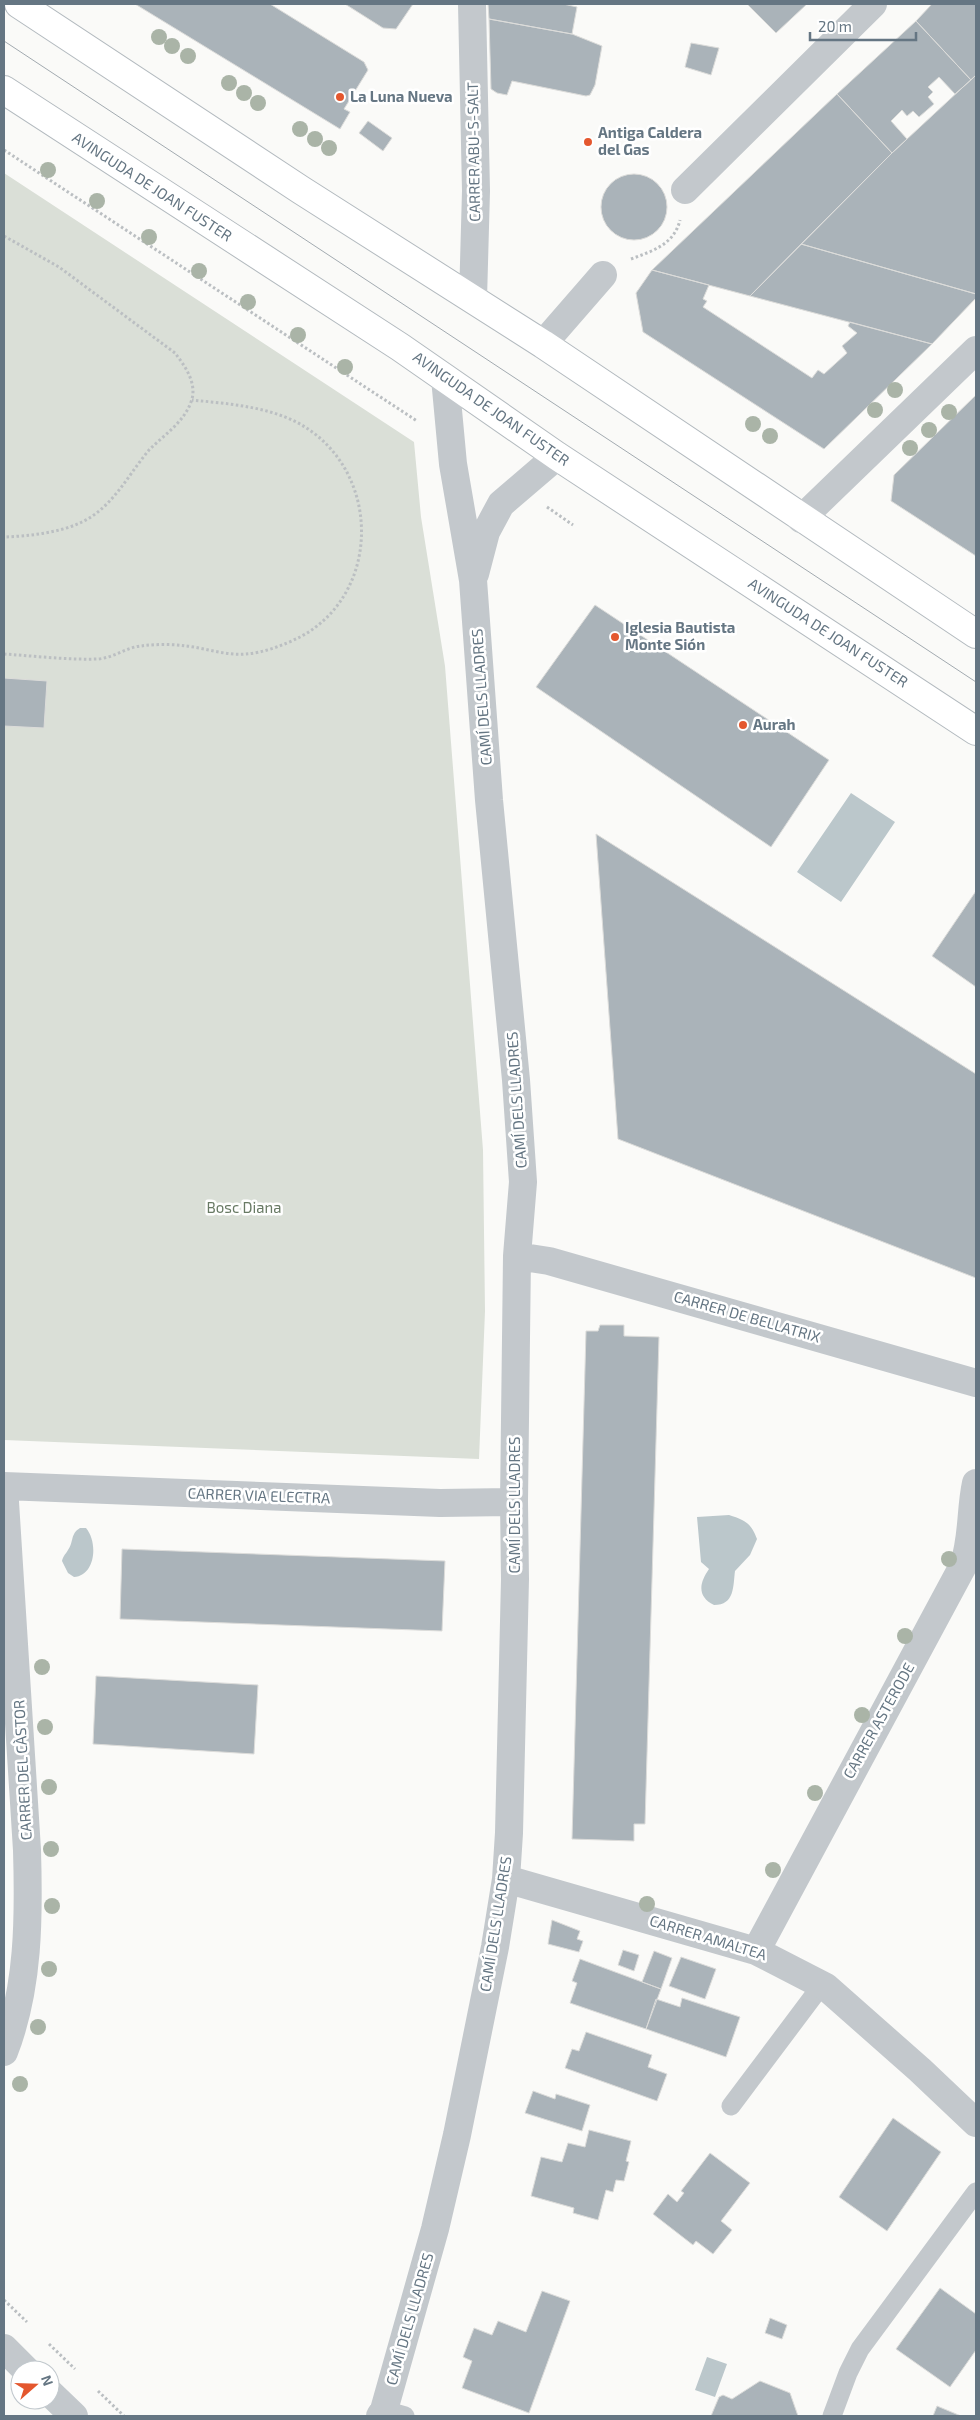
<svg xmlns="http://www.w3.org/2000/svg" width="980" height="2420" viewBox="0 0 980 2420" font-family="'Exo 2',sans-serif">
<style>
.green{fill:#dadfd7}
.water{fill:#bbc7cb}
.building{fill:#aab3b9;stroke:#dcdcda}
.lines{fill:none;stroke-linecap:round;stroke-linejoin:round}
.secondary-casing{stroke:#b3babf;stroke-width:30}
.path{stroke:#bbbfc2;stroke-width:3;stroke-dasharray:2.5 2.5;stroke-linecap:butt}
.service{stroke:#c3c8cc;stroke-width:19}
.minor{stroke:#c3c8cc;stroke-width:28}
.secondary{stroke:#fff;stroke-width:28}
.tram{stroke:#a2aab0;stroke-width:1}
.tree{fill:#aab4a7}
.poi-dot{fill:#e4572e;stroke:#fff;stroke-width:2}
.labels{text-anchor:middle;stroke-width:5;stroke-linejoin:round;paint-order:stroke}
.poi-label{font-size:15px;font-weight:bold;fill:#657683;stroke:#fff;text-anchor:start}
.street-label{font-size:15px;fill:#657683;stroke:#fff}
.park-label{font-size:15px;fill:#687a64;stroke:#fff}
</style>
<rect width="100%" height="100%" fill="#fafaf8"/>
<!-- green -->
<path class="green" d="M 4,173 L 414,442 L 421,517 L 445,666 L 483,1150 L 485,1311 L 479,1459 L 4,1440 Z"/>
<!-- water -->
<path class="water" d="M 851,793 L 895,822 L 841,902 L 797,872 Z
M 729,1515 C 745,1520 751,1523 757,1539 L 750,1555 L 735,1571 C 733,1586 735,1605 714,1605 C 696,1596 700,1582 709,1569 L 701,1562 L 697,1517 Z
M 80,1528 L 86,1528 C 98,1542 96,1575 74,1577 L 68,1573 L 62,1561 C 63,1556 65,1555 68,1550 C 74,1542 70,1534 80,1528 Z
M 707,2357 L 727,2364 L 715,2397 L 695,2390 Z"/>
<!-- building -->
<path class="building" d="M 135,4 L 270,4 L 364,62 L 368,70 L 344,109 L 350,112 L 340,129 Z
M 345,4 L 413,4 L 396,29 L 383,28 Z
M 488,4 L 563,4 L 577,7 L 572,34 L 489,19 Z
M 747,4 L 807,4 L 776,33 Z
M 932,4 L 976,4 L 976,75 L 971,80 L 916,21 Z
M 489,19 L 572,34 L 602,46 L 595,85 L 590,95 L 586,96 L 512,81 L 507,95 L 497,93 L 491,89 Z
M 916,21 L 971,80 L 955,94 L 939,77 L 928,87 L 933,92 L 928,97 L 934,104 L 919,117 L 913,111 L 907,116 L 902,110 L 891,121 L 907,139 L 892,153 L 837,94 Z
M 691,43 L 719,48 L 711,75 L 685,67 Z
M 976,75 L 976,294 L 801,244 L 892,153 Z
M 837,94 L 892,153 L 750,296 L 652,270 Z
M 368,121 L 392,138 L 383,151 L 359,133 Z
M601 207a33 33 0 1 1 66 0a33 33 0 1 1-66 0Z
M 801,244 L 976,294 L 976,298 L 932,344 L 750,296 Z
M 652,270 L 709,285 L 703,299 L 707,301 L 703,307 L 812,378 L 818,370 L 824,374 L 847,353 L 842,346 L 857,333 L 848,326 L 850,322 L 932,344 L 824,449 L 643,332 L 636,293 Z
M 976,395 L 976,556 L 891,501 L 894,475 Z
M 595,605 L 829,760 L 771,847 L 536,687 Z
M 4,678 L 47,681 L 44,728 L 4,726 Z
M 596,834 L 976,1074 L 976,1278 L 618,1139 Z
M 976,891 L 976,987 L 932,956 Z
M 600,1325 L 624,1325 L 624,1336 L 659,1337 L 645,1824 L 634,1824 L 634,1841 L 572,1839 L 586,1331 L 598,1331 Z
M 122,1549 L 445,1561 L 442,1631 L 120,1619 Z
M 96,1676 L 258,1685 L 254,1754 L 93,1744 Z
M 552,1920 L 580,1931 L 577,1939 L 583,1941 L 579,1952 L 548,1944 Z
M 623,1950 L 639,1955 L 634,1971 L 618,1965 Z
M 654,1951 L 672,1958 L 661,1989 L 642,1982 Z
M 681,1957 L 716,1969 L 705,1999 L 669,1986 Z
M 580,1959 L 661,1989 L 646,2029 L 570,2003 L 577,1983 L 572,1981 Z
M 682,1998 L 740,2017 L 726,2057 L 646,2029 L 656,1999 L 680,2007 Z
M 586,2032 L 652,2055 L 648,2067 L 667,2074 L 657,2101 L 565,2068 L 572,2049 L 579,2051 Z
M 533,2091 L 555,2099 L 556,2094 L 590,2105 L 582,2131 L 525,2113 Z
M 893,2118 L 941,2152 L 887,2231 L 839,2197 Z
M 589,2130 L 631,2141 L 626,2161 L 629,2162 L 624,2181 L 616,2180 L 613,2192 L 606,2190 L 598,2220 L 573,2213 L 574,2208 L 531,2196 L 541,2157 L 562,2162 L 568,2143 L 585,2147 Z
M 710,2153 L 750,2183 L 721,2221 L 732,2230 L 713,2254 L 696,2241 L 693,2245 L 653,2214 L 668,2194 L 677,2202 L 684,2193 L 681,2191 Z
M 940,2288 L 976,2314 L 976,2350 L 950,2387 L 896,2349 Z
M 542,2291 L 570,2301 L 529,2413 L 462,2388 L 472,2361 L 463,2357 L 474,2328 L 492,2335 L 498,2321 L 526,2332 Z
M 770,2318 L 787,2325 L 782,2339 L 765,2333 Z
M 760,2381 L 790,2393 L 798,2416 L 711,2416 L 719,2397 L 723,2395 L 732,2399 Z
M 937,2406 L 961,2416 L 933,2416 Z"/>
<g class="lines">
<!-- secondary casing -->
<g class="secondary-casing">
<path id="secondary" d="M 19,4 L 301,190 L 543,344 L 976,634
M 4,90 L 400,347 L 557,456 L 976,731"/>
</g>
<!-- path -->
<path class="path" d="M 4,150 L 417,421
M 4,236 L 59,267 L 175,353 C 185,366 198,384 191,402 C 184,422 164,435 149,450 C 128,475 113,507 82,522 C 59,533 29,536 4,537
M 631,259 C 652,251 674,245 680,220
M 547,507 L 573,525
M 4,654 C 35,656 67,660 98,659 C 113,658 127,647 141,646 C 155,644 172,644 186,646 C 206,648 226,656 246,654 C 263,653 284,645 300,637 C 378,596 382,482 311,431 C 278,407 231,404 192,400
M 4,2300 L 27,2322
M 49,2344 L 75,2369
M 98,2391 L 124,2416"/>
<!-- service -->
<path class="service" d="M 731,2106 L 821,1986 L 826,1987
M 384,2410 L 405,2416
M 832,2416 L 848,2373 L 860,2349 L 976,2192"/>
<!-- minor -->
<path class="minor" d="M 472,4 L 476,191 L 473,299
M 685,190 L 873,4
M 543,344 L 603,275
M 801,519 L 976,350
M 475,574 L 486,532 L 501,504 L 557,456
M 517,1256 L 549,1261 L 976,1383
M 4,1486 L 440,1503 L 514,1502
M 506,1879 L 756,1951 L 826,1987 L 920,2070 L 976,2123
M 756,1951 L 964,1564 C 973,1536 970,1511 976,1483
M 4,2052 C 29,1988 29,1917 27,1850 L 4,1486
M 4,2348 L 26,2370
M 50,2393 L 74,2416
M 380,2416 L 384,2410 L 435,2229 L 457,2135 L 495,1947 L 506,1879 L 509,1833 L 515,1579 L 514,1502 L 517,1256 L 523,1182 L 516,1080 L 489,800 L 473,580 L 453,464 L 445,378"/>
<!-- secondary -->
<use href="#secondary" class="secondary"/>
<!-- tram -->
<path class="tram" d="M 4,41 L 976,682"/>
</g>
<!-- trees -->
<g class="tree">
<circle cx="159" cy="37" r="8"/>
<circle cx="172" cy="46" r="8"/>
<circle cx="188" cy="56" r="8"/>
<circle cx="229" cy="83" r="8"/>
<circle cx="244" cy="93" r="8"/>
<circle cx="258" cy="103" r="8"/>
<circle cx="300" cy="129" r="8"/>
<circle cx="315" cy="139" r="8"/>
<circle cx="329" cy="148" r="8"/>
<circle cx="48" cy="170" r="8"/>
<circle cx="97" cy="201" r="8"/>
<circle cx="149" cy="237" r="8"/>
<circle cx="199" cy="271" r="8"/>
<circle cx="248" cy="302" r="8"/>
<circle cx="298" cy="335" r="8"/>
<circle cx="345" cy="367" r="8"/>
<circle cx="895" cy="390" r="8"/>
<circle cx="875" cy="410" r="8"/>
<circle cx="949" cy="412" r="8"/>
<circle cx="753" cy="424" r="8"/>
<circle cx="929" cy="430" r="8"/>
<circle cx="770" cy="436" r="8"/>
<circle cx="910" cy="448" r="8"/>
<circle cx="949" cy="1559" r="8"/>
<circle cx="905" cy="1636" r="8"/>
<circle cx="42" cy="1667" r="8"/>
<circle cx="862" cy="1715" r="8"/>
<circle cx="45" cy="1727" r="8"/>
<circle cx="49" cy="1787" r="8"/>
<circle cx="815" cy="1793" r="8"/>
<circle cx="51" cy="1849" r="8"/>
<circle cx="773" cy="1870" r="8"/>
<circle cx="647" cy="1904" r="8"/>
<circle cx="52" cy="1906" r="8"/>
<circle cx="49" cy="1969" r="8"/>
<circle cx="38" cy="2027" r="8"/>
<circle cx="20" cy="2084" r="8"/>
</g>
<!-- markers -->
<g class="poi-dot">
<circle cx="340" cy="97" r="5"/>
<circle cx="588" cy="142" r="5"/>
<circle cx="615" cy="637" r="5"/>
<circle cx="743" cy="725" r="5"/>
</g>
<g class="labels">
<!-- poi labels -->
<g class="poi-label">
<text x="350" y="102">La Luna Nueva</text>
<text x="598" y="138">Antiga Caldera<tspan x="598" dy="17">del Gas</tspan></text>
<text x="625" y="633">Iglesia Bautista<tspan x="625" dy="17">Monte Sión</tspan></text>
<text x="753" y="730">Aurah</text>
</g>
<!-- street labels -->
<g class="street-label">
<text transform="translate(474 152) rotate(-91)" y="5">CARRER ABU-S-SALT</text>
<text transform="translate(152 187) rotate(33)" y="5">AVINGUDA DE JOAN FUSTER</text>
<text transform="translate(491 409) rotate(35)" y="5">AVINGUDA DE JOAN FUSTER</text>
<text transform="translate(828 633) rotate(33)" y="5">AVINGUDA DE JOAN FUSTER</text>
<text transform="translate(482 697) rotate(-94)" y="5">CAMÍ DELS LLADRES</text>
<text transform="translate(517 1100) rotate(-94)" y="5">CAMÍ DELS LLADRES</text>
<text transform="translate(747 1317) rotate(16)" y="5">CARRER DE BELLATRIX</text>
<text transform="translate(259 1496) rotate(2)" y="5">CARRER VIA ELECTRA</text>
<text transform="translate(515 1505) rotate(-90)" y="5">CAMÍ DELS LLADRES</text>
<text transform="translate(879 1721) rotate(-61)" y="5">CARRER ASTERODE</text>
<text transform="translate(23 1770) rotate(-93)" y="5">CARRER DEL CÀSTOR</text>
<text transform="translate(496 1924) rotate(-81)" y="5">CAMÍ DELS LLADRES</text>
<text transform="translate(708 1938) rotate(17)" y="5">CARRER AMALTEA</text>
<text transform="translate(410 2319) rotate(-74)" y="5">CAMÍ DELS LLADRES</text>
</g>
<!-- park labels -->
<g class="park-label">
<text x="244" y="1213">Bosc Diana</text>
</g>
</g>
<!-- border -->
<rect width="980" height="2420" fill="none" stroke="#657683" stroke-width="10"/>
<!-- north arrow -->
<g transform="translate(35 2385) rotate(70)"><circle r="24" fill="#ffffff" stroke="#c1c8cd"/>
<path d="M0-4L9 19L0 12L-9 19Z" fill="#e4572e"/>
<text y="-8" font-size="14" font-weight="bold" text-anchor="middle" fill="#657683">N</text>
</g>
<!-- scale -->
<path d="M810 32v8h106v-8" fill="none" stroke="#657683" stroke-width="2.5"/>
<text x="818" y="32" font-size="15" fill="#657683" stroke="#ffffff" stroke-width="4" paint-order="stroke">20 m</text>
</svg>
